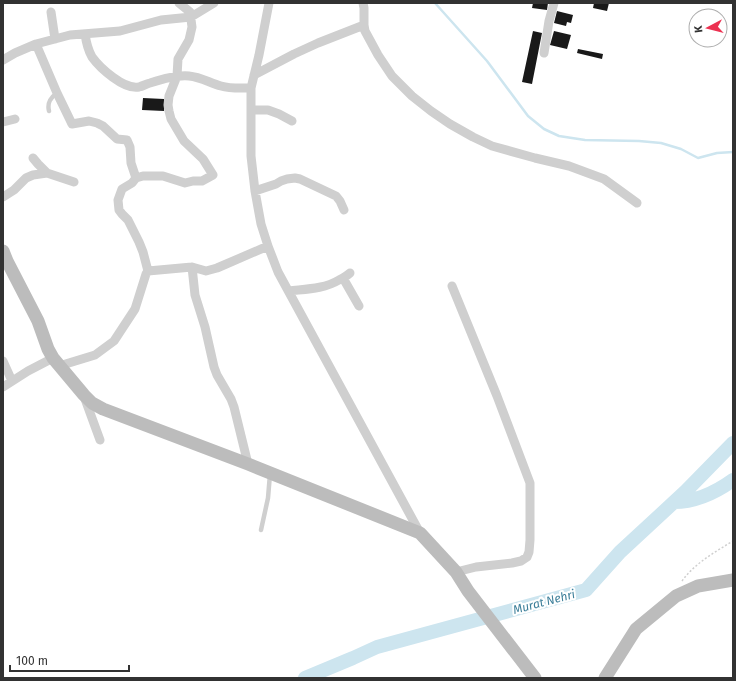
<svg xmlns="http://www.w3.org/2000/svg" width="736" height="681" viewBox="0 0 736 681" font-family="'Fira Sans',sans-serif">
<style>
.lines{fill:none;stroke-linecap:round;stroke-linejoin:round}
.stream{stroke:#cde5ef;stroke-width:2.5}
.river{stroke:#cde5ef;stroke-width:14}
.building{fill:#191919}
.path{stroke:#cfcfcf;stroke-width:1.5;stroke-dasharray:2 2;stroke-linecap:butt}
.lane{stroke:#cfcfcf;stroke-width:4.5}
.street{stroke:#cfcfcf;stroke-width:9}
.secondary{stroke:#bcbcbc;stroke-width:13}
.labels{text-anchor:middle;stroke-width:4;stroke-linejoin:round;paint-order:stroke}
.water-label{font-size:12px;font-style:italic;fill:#3b7e99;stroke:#fff}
</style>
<rect width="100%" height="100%" fill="#fff"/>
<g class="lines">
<!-- stream -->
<path class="stream" d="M 435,3 L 487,61 L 528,116 L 544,129 L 559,136 L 585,140 L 639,141 L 661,143 L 681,149 L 698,158 L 717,153 L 733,152"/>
<!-- river -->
<path class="river" d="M 674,502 C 696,502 715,493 733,480
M 305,678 L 353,658 L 377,647 L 586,590 L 620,552 L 686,491 L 733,443"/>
</g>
<!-- building -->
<path class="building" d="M 533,3 L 548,3 L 547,10 L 532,8 Z
M 594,3 L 609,3 L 607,11 L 593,8 Z
M 557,11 L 573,15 L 571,23 L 567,22 L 566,26 L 554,23 Z
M 533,31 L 542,33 L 532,84 L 522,82 Z
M 554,31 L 571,35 L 567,49 L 550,45 Z
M 578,49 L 603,54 L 602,59 L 577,53 Z
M 143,98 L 164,99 L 164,111 L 142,110 Z"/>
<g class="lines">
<!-- path -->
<path class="path" d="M 682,581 C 695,563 715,552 733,541"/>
<!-- lane -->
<path class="lane" d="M 49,111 C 47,103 50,98 57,93
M 261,530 L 268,498 L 270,474"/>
<!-- street -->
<path class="street" d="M 269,3 L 259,55 L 251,88 L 251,156 L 255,191 L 261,224 L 268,246 L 278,272 L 420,533
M 363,3 L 364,8 L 364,25 L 365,31 L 378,55 L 392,76 L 412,96 L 431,111 L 450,124 L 473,137 L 492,146 L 535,158 L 569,166 L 604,179 L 637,203
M 51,12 L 55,39
M 85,34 C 86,41 88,50 92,57 C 100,68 124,90 139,87 C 143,86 146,84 150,83 C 163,79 176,75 189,76 C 201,77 210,83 221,86 C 231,89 241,88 251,88
M 36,44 L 57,93 L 72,124 L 89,121 L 97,123 L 103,126 L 117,139 L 127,140 L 130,147 L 131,163 L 136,178
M 544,53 L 549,21 L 554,3
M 3,60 L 15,53 L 36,44 L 70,35 L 120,31 L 161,20 L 191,17 L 214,3
M 254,75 L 294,54 L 318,43 L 364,25
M 251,110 L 268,110 L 279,114 L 292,121
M 3,122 L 15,119
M 33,158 L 38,164 L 47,173
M 255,191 L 276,184 L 281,181 L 287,179 L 295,178 L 300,179 L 336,196 L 340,201 L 344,210
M 3,197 L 14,190 L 26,178 L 33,175 L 47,173 L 74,182
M 192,267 L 195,295 L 205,327 L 214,367 L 217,375 L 231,399 L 234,407 L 248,464
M 148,271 L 143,252 L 139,242 L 128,220 L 122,214 L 119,210 L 118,200 L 122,189 L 132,183 L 136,178 L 143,176 L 163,176 L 185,183 L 193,181 L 202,181 L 213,175 L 203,159 L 184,141 L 171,119 L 169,111 L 168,105 L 169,96 L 177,76 L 178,59 L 189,40 L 192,27 L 190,12 L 179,3
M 343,278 L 359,306
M 452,286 L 497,396 L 530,483 L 530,540 L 529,552 L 527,557 L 521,561 L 512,563 L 476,567 L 456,572
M 289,291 C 306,289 324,289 339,280 C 343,278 347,276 350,273
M 3,361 L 12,381
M 59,366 L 95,355 L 114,341 L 135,309 L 146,274 L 148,271 L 192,267 L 206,271 L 217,268 L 268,246
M 3,387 L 28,371 L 53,358
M 85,399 L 100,440"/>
<!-- secondary -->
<path class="secondary" d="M 3,251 L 7,261 L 38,321 L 48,349 L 53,358 L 84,395 L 92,403 L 103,409 L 248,464 L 420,533 L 456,572 L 468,591 L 535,678
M 605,678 L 636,629 L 676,596 L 698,586 L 733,580"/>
</g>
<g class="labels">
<!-- water labels -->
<g class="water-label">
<text transform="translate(544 602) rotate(-15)" y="4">Murat Nehri</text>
</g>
</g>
<!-- border -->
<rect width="736" height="681" fill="none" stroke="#323232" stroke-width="8"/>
<!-- north arrow -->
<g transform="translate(708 28) rotate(263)"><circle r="19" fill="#ffffff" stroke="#adadad"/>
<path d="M0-3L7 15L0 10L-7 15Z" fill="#ec3151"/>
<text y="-6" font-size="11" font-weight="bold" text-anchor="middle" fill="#323232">K</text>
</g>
<!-- scale -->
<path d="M10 665v6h119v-6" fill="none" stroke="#323232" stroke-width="2"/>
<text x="16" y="665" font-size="12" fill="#323232" stroke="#ffffff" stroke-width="3" paint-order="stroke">100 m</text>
</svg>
